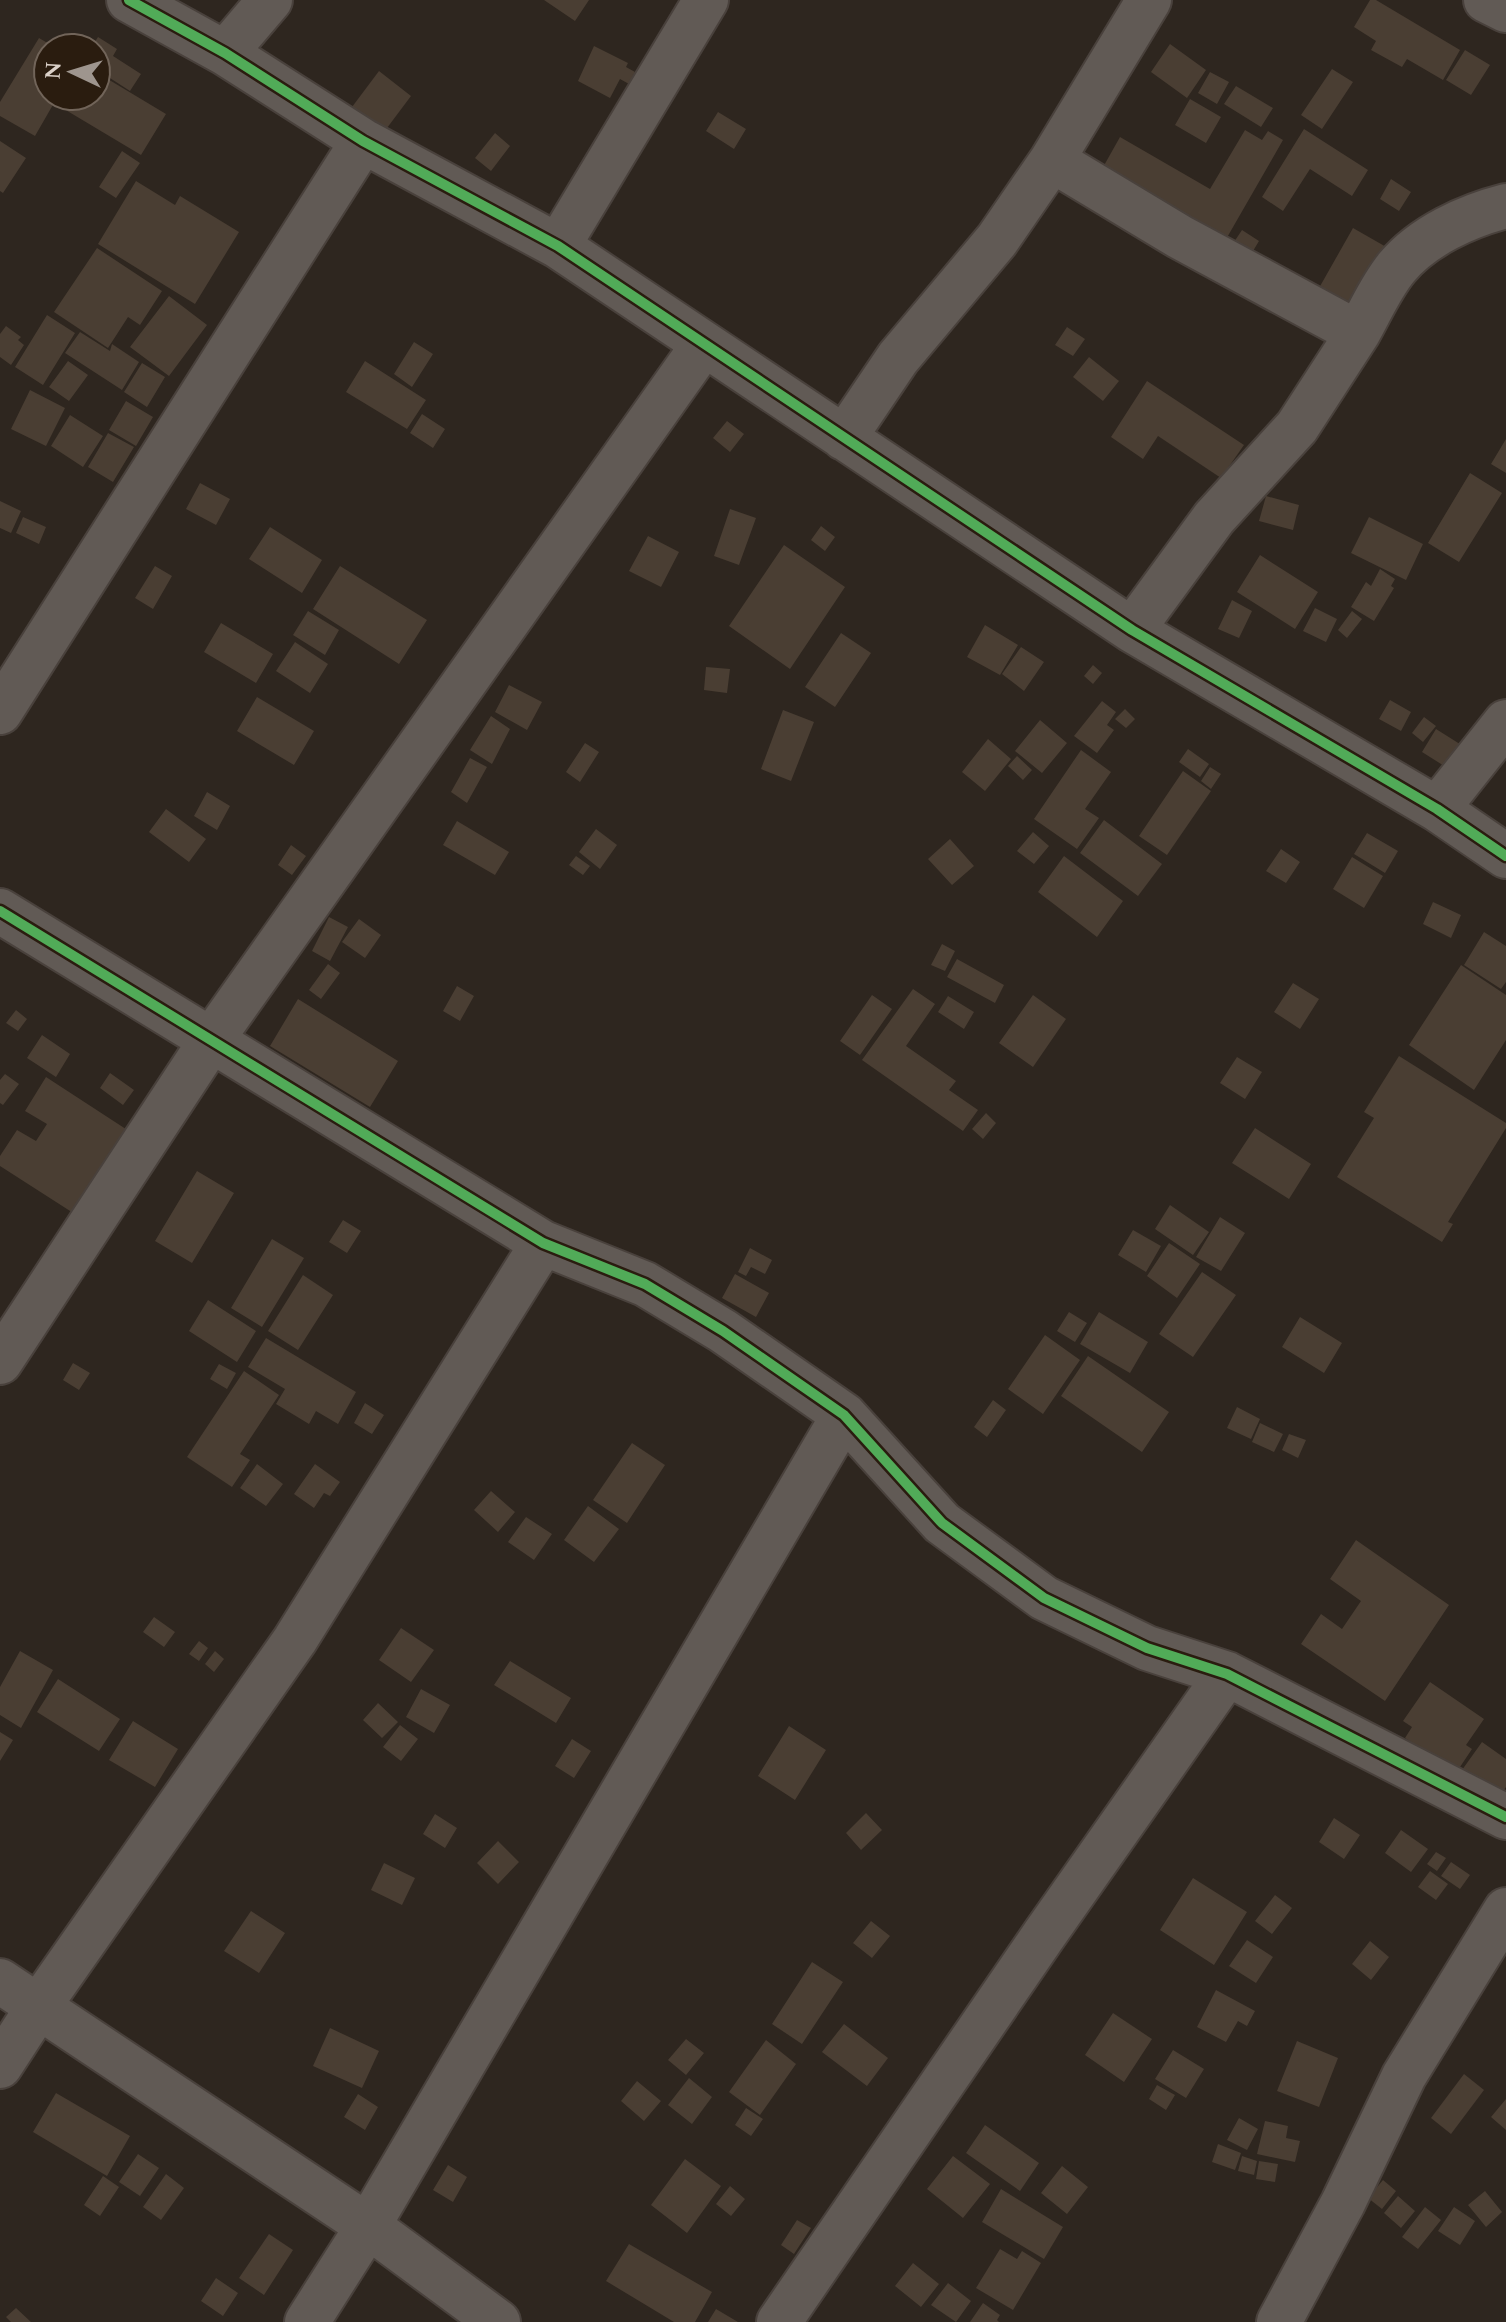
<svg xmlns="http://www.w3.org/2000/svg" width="1506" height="2322" viewBox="0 0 1506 2322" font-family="Spectral,serif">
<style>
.building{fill:#4a3e33}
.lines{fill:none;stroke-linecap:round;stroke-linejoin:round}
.minor-casing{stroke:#49413c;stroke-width:48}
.minor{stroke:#615a55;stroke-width:44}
.cycleway-casing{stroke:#2a1c0f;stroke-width:15}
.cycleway{stroke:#51ab58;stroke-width:10}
</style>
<rect width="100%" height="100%" fill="#2e261f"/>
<!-- building -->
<path class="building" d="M 544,0 L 589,0 L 575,21 Z
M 1370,0 L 1376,0 L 1460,50 L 1443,80 L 1407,59 L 1402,67 L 1371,50 L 1376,41 L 1354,27 Z
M 98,37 L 117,49 L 113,56 L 141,74 L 130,91 L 96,69 L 96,48 L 91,48 Z
M 39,38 L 56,48 L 48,48 L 48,96 L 96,96 L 96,72 L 166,114 L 141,155 L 54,103 L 35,136 L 0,116 L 0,102 Z
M 1170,44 L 1206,70 L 1187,98 L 1151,72 Z
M 594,46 L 628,63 L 626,67 L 635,72 L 629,84 L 620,79 L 610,98 L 578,81 Z
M 1465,50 L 1490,65 L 1471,95 L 1446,80 Z
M 1332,69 L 1353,82 L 1322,129 L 1301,115 Z
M 379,71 L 411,96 L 384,132 L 352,107 Z
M 1210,72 L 1229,82 L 1217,104 L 1198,93 Z
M 1236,86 L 1273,108 L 1261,127 L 1224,104 Z
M 1190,99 L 1221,117 L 1206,143 L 1175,125 Z
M 718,112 L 746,129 L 734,149 L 706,131 Z
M 1304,129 L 1368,170 L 1352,196 L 1310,169 L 1283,211 L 1262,197 Z
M 1245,130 L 1262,140 L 1268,131 L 1283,140 L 1225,241 L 1102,169 L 1120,137 L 1210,189 Z
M 495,133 L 510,146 L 491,171 L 475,158 Z
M 0,141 L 26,158 L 3,193 L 0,191 Z
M 122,151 L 140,163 L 116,198 L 99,187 Z
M 1391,179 L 1411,192 L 1399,211 L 1380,199 Z
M 136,181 L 175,205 L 180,196 L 239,232 L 195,304 L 98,244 Z
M 1353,228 L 1388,248 L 1353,308 L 1319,288 Z
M 1242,230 L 1259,241 L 1250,256 L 1232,245 Z
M 97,248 L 162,291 L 140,325 L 128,317 L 108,348 L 54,312 Z
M 169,296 L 207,325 L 169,376 L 130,347 Z
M 47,315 L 75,333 L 43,385 L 15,367 Z
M 6,326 L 21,337 L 18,340 L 24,345 L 11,365 L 0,357 L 0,334 Z
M 1067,327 L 1085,339 L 1073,356 L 1055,345 Z
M 80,332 L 110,351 L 112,344 L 139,362 L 122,390 L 65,353 Z
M 414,342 L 433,354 L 412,387 L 394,374 Z
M 1089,357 L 1119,381 L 1103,401 L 1073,377 Z
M 68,361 L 88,375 L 69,401 L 49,387 Z
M 365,361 L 426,400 L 407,429 L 346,392 Z
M 142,363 L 165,377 L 147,407 L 124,392 Z
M 1147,381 L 1244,445 L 1221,478 L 1158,436 L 1143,459 L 1111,437 Z
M 30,390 L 65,408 L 46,446 L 11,429 Z
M 126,401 L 153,417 L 136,446 L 109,430 Z
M 422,414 L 445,429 L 433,448 L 410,433 Z
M 70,415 L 103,436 L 83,467 L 51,446 Z
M 727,421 L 744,434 L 730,452 L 713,438 Z
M 108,433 L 134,447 L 113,482 L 88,467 Z
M 1506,439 L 1506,473 L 1491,464 Z
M 1470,473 L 1502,493 L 1459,562 L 1428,543 Z
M 200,483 L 230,499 L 216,525 L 186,509 Z
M 1266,496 L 1299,505 L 1293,530 L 1259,521 Z
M 0,501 L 21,511 L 11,533 L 0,528 Z
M 730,509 L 756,518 L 739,565 L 714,556 Z
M 23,517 L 46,527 L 39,544 L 16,533 Z
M 1369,517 L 1423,544 L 1406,580 L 1351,553 Z
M 821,526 L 835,537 L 825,551 L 811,540 Z
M 270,527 L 322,560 L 302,593 L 249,559 Z
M 648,536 L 679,552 L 661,587 L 629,571 Z
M 784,545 L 845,587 L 790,669 L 729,626 Z
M 1260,555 L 1318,592 L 1295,629 L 1237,592 Z
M 155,566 L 172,576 L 153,609 L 135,598 Z
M 340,566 L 427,620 L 399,664 L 313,609 Z
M 1380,569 L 1395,579 L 1391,586 L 1394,588 L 1374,621 L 1351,607 L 1366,582 L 1371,586 Z
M 1232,600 L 1252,611 L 1239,638 L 1218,629 Z
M 1315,608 L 1337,619 L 1326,642 L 1303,631 Z
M 308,611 L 339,630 L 325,655 L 293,635 Z
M 1352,611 L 1362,619 L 1347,638 L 1338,630 Z
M 221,623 L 273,654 L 256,683 L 204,652 Z
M 985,625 L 1018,645 L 1000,675 L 967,657 Z
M 841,633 L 871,653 L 835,707 L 805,687 Z
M 295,642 L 328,664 L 310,693 L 276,671 Z
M 1021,647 L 1044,662 L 1024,691 L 1002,674 Z
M 1093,665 L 1102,673 L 1093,684 L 1084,676 Z
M 706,667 L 730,669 L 727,693 L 704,690 Z
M 509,685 L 542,702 L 527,730 L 495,712 Z
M 257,697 L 314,731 L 294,765 L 237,731 Z
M 1390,700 L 1411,712 L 1401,731 L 1379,719 Z
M 1102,701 L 1116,712 L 1107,725 L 1114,730 L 1097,753 L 1074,736 Z
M 1125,709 L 1135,719 L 1126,728 L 1115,719 Z
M 783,710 L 814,722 L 791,781 L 761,769 Z
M 491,716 L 510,729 L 492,764 L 470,750 Z
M 1424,717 L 1436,726 L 1423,742 L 1412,733 Z
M 1040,720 L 1067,743 L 1042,773 L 1015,751 Z
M 1436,729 L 1463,746 L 1449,769 L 1422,752 Z
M 988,739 L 1011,759 L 985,791 L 962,772 Z
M 585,743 L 599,752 L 580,782 L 566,772 Z
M 1188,749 L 1209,764 L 1200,777 L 1179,762 Z
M 1081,750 L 1111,772 L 1085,809 L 1099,818 L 1077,849 L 1034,819 Z
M 1017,756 L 1032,770 L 1023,780 L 1008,766 Z
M 470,758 L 487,767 L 467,803 L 451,792 Z
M 1210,767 L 1221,774 L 1211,789 L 1201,781 Z
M 1183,771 L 1211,791 L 1167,855 L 1139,836 Z
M 207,792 L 230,806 L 217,830 L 194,816 Z
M 166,809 L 206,839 L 189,862 L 149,832 Z
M 1104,820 L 1162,864 L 1138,896 L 1080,853 Z
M 457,821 L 509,852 L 495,875 L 443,845 Z
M 596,829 L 617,845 L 600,869 L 579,852 Z
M 1033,832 L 1049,846 L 1034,864 L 1017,851 Z
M 1367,833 L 1398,851 L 1385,873 L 1354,854 Z
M 950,839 L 974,866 L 952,885 L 928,859 Z
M 291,845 L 306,856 L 292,875 L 278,865 Z
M 1281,849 L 1300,862 L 1286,883 L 1266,871 Z
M 576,856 L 590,866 L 583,875 L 569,865 Z
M 1064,856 L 1123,901 L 1097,937 L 1038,892 Z
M 1352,857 L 1383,876 L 1364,908 L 1333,889 Z
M 1433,902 L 1461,915 L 1451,938 L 1423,924 Z
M 329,917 L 348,927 L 330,961 L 312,951 Z
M 359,919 L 381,935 L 365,958 L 342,942 Z
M 1484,932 L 1506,946 L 1506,982 L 1501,989 L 1464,965 Z
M 942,944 L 955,951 L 945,971 L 931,965 Z
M 957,959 L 1004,985 L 995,1003 L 947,977 Z
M 328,964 L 340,973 L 321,999 L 309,990 Z
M 1461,965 L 1506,995 L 1506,1040 L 1474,1090 L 1409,1045 Z
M 1293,983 L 1319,999 L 1300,1029 L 1274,1012 Z
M 457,986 L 474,996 L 460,1021 L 443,1011 Z
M 913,989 L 935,1004 L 906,1046 L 956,1081 L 949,1090 L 978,1110 L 963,1131 L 862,1060 Z
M 872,995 L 892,1009 L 860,1055 L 840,1041 Z
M 1033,995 L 1066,1019 L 1033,1067 L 999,1043 Z
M 948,996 L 974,1012 L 964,1029 L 938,1012 Z
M 298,999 L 398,1061 L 370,1107 L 270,1046 Z
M 16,1010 L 27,1019 L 18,1031 L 6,1023 Z
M 42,1035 L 70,1054 L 56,1077 L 27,1058 Z
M 1399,1056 L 1506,1123 L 1506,1128 L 1448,1222 L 1453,1224 L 1442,1242 L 1337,1177 L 1374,1118 L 1364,1112 Z
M 1237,1057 L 1262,1072 L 1245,1099 L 1220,1083 Z
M 110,1073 L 134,1090 L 123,1105 L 100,1088 Z
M 5,1074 L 19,1084 L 3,1105 L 0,1103 L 0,1080 Z
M 46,1077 L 135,1135 L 81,1218 L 0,1166 L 0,1156 L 17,1130 L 36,1141 L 47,1124 L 25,1111 Z
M 986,1113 L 996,1123 L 983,1139 L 972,1129 Z
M 1255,1128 L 1311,1164 L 1289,1199 L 1232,1163 Z
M 197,1171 L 234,1193 L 192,1263 L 155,1241 Z
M 1170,1205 L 1209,1232 L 1193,1255 L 1155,1229 Z
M 1220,1217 L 1245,1233 L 1221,1271 L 1196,1257 Z
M 343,1220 L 361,1231 L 347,1253 L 329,1242 Z
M 1133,1230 L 1161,1246 L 1146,1272 L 1118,1255 Z
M 272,1239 L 304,1258 L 262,1327 L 231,1308 Z
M 1169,1243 L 1200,1264 L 1177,1298 L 1147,1276 Z
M 750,1248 L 772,1260 L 765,1274 L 751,1267 L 746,1276 L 738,1272 Z
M 1202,1272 L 1236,1295 L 1193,1357 L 1159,1334 Z
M 735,1274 L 769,1293 L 756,1317 L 722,1298 Z
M 303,1275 L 333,1295 L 298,1350 L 268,1331 Z
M 208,1300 L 256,1331 L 237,1362 L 189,1331 Z
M 1069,1312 L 1087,1323 L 1075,1342 L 1057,1331 Z
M 1099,1312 L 1148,1342 L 1130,1373 L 1080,1344 Z
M 1300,1317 L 1342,1343 L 1324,1373 L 1282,1347 Z
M 1045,1335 L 1080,1360 L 1043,1414 L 1008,1389 Z
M 266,1338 L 356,1392 L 338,1424 L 316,1411 L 309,1424 L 276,1404 L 285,1389 L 248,1367 Z
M 1088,1356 L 1169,1412 L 1142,1452 L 1061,1396 Z
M 73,1363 L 90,1373 L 79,1390 L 63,1380 Z
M 219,1364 L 236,1373 L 227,1389 L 210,1379 Z
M 244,1371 L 279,1395 L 240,1454 L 250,1460 L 232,1487 L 187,1457 Z
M 993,1400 L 1006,1410 L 987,1437 L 974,1427 Z
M 365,1403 L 384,1415 L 372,1434 L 354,1423 Z
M 1237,1407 L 1260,1419 L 1251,1439 L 1227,1428 Z
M 1260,1423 L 1283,1434 L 1274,1452 L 1252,1442 Z
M 1289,1434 L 1306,1440 L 1298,1458 L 1282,1450 Z
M 632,1443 L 665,1465 L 627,1523 L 593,1500 Z
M 257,1464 L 283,1484 L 266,1506 L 240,1488 Z
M 315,1464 L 340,1482 L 330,1496 L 324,1493 L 314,1508 L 294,1494 Z
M 491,1491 L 515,1512 L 498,1532 L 474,1510 Z
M 588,1506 L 619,1529 L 594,1562 L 564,1540 Z
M 526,1517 L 552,1534 L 534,1560 L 508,1542 Z
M 1356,1540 L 1449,1605 L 1385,1701 L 1301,1644 L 1321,1614 L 1342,1629 L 1361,1601 L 1330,1579 Z
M 154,1617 L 175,1632 L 164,1647 L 143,1632 Z
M 401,1628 L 434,1650 L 411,1682 L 379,1660 Z
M 199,1641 L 208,1648 L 199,1661 L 189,1654 Z
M 20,1651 L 53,1670 L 21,1728 L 0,1715 L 0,1687 Z
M 215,1651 L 224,1659 L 214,1672 L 205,1664 Z
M 510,1661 L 571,1698 L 556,1723 L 494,1685 Z
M 58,1679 L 120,1719 L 99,1751 L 37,1712 Z
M 1430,1682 L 1484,1719 L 1466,1745 L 1472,1749 L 1456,1773 L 1405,1738 L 1412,1727 L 1403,1721 Z
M 421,1689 L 450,1705 L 434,1733 L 406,1717 Z
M 378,1703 L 398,1722 L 382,1738 L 363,1720 Z
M 133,1721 L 178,1749 L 155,1787 L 109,1760 Z
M 400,1725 L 418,1739 L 401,1761 L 383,1747 Z
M 789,1726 L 826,1750 L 795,1800 L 758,1776 Z
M 0,1732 L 13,1740 L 0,1761 Z
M 572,1739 L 591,1751 L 574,1778 L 555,1766 Z
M 1482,1742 L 1506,1759 L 1506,1787 L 1499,1797 L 1462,1770 Z
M 866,1813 L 882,1830 L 861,1850 L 846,1833 Z
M 435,1814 L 457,1828 L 445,1848 L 423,1834 Z
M 1334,1818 L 1360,1835 L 1344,1859 L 1319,1842 Z
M 1401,1830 L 1428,1849 L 1411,1872 L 1385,1853 Z
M 498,1841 L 519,1862 L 498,1884 L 477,1863 Z
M 1436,1852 L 1446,1858 L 1437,1871 L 1427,1864 Z
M 1451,1862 L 1470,1875 L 1460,1889 L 1441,1876 Z
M 384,1863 L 415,1878 L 402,1905 L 371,1890 Z
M 1430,1871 L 1448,1884 L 1436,1900 L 1418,1887 Z
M 1193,1878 L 1247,1912 L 1214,1965 L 1160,1930 Z
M 1275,1895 L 1292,1908 L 1272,1934 L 1255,1921 Z
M 251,1911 L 285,1933 L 259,1973 L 224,1951 Z
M 871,1921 L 890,1936 L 872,1958 L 853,1943 Z
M 1247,1940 L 1273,1957 L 1256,1983 L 1229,1966 Z
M 1370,1941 L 1389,1957 L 1371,1980 L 1352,1964 Z
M 812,1962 L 843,1982 L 802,2044 L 772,2024 Z
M 1216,1990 L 1255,2011 L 1247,2026 L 1238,2021 L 1226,2042 L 1197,2027 Z
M 1113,2013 L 1152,2039 L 1124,2082 L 1085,2055 Z
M 844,2024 L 888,2058 L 867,2086 L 822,2052 Z
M 330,2028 L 379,2051 L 362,2088 L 313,2066 Z
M 686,2039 L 704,2053 L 686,2075 L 668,2060 Z
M 766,2040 L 796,2064 L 760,2115 L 729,2092 Z
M 1297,2041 L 1338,2058 L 1319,2107 L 1277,2091 Z
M 1173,2050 L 1204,2069 L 1186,2098 L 1155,2079 Z
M 1464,2074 L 1484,2090 L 1451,2134 L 1431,2118 Z
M 689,2078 L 712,2097 L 692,2124 L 668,2105 Z
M 637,2081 L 661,2101 L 644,2121 L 621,2101 Z
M 1157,2085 L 1175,2095 L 1166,2110 L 1149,2099 Z
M 56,2093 L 130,2136 L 107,2176 L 33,2132 Z
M 358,2094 L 378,2107 L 365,2130 L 344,2117 Z
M 1506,2099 L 1506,2130 L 1491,2117 Z
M 746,2108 L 763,2119 L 751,2136 L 735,2125 Z
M 1239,2118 L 1258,2129 L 1247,2150 L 1227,2140 Z
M 1265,2121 L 1288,2126 L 1286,2138 L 1300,2141 L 1295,2162 L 1257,2154 Z
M 985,2125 L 1039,2163 L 1020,2191 L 966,2153 Z
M 1218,2144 L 1241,2153 L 1235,2170 L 1212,2162 Z
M 138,2154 L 159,2168 L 140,2196 L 119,2182 Z
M 953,2156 L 990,2184 L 963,2218 L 927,2189 Z
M 1242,2156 L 1257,2161 L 1254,2175 L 1238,2171 Z
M 685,2159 L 721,2186 L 687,2233 L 651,2205 Z
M 1259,2161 L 1278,2164 L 1275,2182 L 1256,2179 Z
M 448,2165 L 467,2177 L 453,2202 L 433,2190 Z
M 1062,2166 L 1088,2187 L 1067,2214 L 1041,2193 Z
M 166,2174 L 184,2188 L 161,2220 L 143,2207 Z
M 103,2176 L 119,2187 L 100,2216 L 84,2205 Z
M 1383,2180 L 1396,2191 L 1382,2209 L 1368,2198 Z
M 730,2186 L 745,2199 L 731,2216 L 716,2204 Z
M 1001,2189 L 1063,2227 L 1044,2259 L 982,2222 Z
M 1485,2191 L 1502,2212 L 1486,2227 L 1468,2205 Z
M 1398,2196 L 1415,2211 L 1401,2228 L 1384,2213 Z
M 1425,2207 L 1441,2220 L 1418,2249 L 1402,2237 Z
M 1454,2207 L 1475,2221 L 1460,2245 L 1438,2231 Z
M 797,2220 L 811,2228 L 794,2254 L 781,2245 Z
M 269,2234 L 293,2250 L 264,2295 L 239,2278 Z
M 629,2244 L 712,2292 L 695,2322 L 674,2322 L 606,2281 Z
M 1000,2249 L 1017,2259 L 1022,2251 L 1041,2263 L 1013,2310 L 976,2288 Z
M 913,2263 L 939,2284 L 921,2307 L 895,2286 Z
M 216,2278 L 238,2293 L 223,2316 L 201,2301 Z
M 948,2283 L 971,2301 L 956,2322 L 931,2305 Z
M 983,2303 L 1000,2315 L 997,2320 L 999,2322 L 970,2322 Z
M 16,2308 L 31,2322 L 11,2322 L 6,2317 Z
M 716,2309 L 738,2322 L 708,2322 Z"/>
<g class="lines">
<!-- minor casing -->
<g class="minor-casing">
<path id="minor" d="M 129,0 L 225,53 L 363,141 L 558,246 L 1132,630 L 1437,809 L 1506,856
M 1486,0 L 1506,10
M 225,53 L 270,0
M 1052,160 L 1149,0
M 558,246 L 706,0
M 844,438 L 898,358 L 997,240 L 1052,160 L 1180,237 L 1358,333 C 1370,312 1381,286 1397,267 C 1423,236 1467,216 1506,206
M 1132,630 L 1214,518 L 1297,427 L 1358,333
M 0,712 L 363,141
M 1437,809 L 1506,722
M 0,911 L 543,1243 L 645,1284 L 723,1331 L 844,1415 L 942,1523 L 1044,1598 L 1147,1648 L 1227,1674 L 1506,1817
M 0,1362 L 212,1039 L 704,344
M 0,1981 L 368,2226 L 498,2322
M 0,2066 L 39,2006 L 295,1640 L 543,1243
M 307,2322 L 368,2226 L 844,1415
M 779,2322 L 1044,1935 L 1227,1674
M 1279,2322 L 1343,2203 L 1404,2076 L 1506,1910"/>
</g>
<!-- minor -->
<use href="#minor" class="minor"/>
<!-- cycleway casing -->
<g class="cycleway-casing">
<path id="cycleway" d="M 129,0 L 225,53 L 363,141 L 558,246 L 1132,630 L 1437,809 L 1506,856
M 0,911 L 543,1243 L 645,1284 L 723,1331 L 844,1415 L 942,1523 L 1044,1598 L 1147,1648 L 1227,1674 L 1506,1817"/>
</g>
<!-- cycleway -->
<use href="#cycleway" class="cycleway"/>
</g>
<!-- north arrow -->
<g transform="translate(72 72) rotate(274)"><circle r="38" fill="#2a1c0f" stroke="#716459" stroke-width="2"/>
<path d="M0-6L14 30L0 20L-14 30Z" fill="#9e958e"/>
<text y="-12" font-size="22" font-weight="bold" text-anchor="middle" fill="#dbd1c9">N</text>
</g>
</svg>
